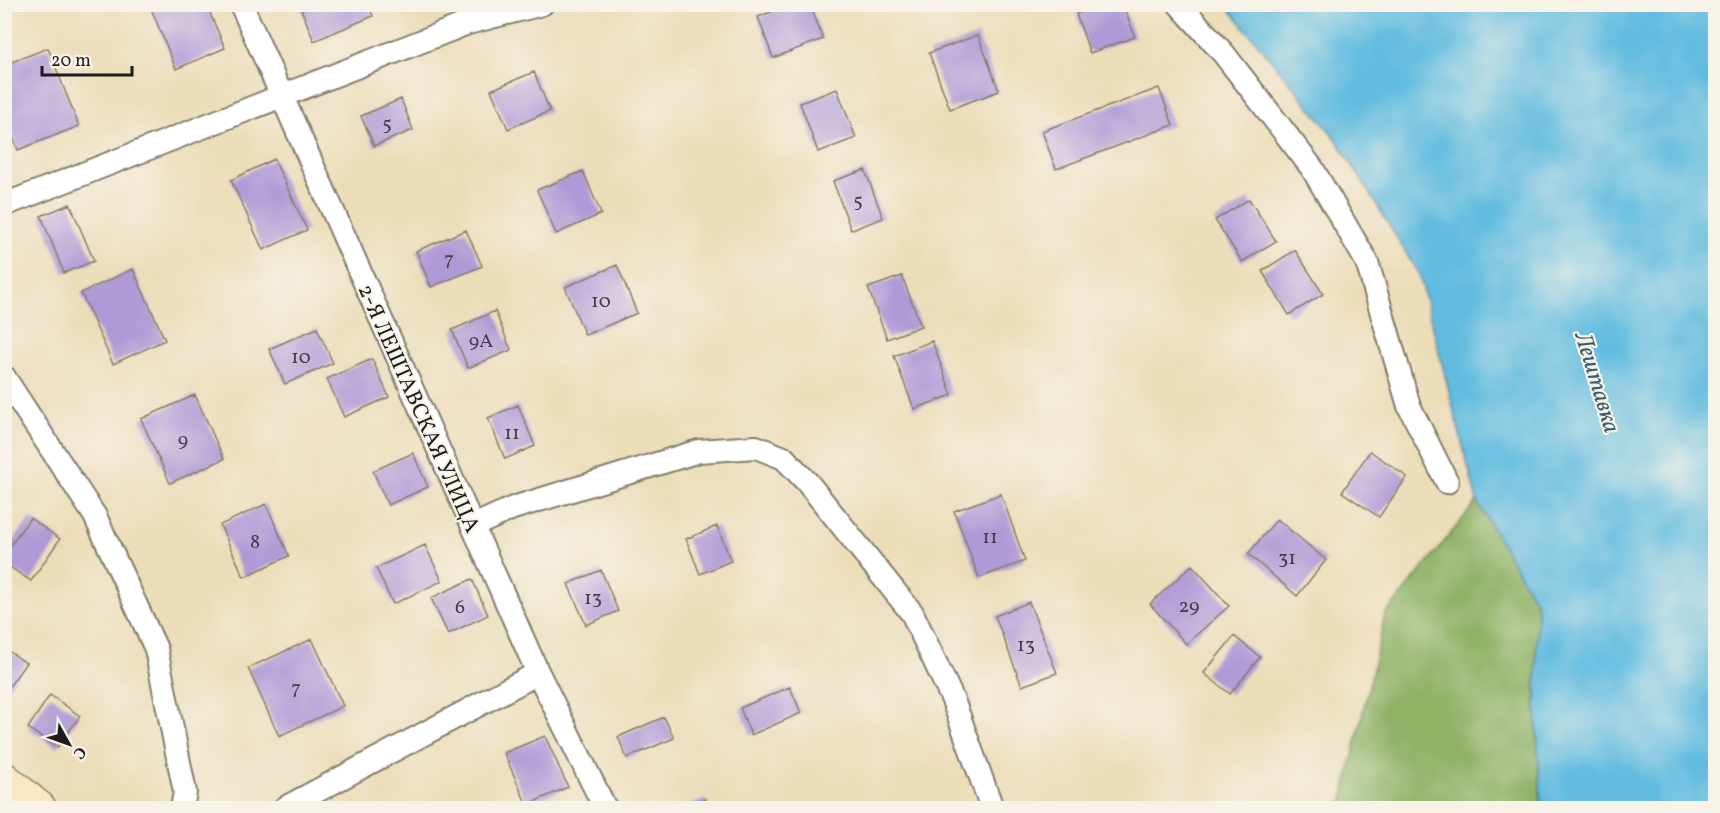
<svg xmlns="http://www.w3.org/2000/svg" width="1720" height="813" viewBox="0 0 1720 813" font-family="Vollkorn,serif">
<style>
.forest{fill:#8fb266;stroke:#566741;stroke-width:1.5}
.water{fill:#62bce0;stroke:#3f6c7e;stroke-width:1.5}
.building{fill:#ae9ad6}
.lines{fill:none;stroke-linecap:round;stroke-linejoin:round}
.street-casing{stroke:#847c6a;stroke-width:26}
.secondary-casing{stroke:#847c6a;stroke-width:36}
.street{stroke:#fff;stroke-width:22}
.secondary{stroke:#fae7c3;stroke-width:33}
.labels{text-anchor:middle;stroke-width:4.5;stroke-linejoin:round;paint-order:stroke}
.number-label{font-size:20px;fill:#403c4a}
.street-label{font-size:22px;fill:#1c1c1c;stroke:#f7f3e8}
.water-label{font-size:24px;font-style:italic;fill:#385c6a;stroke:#f7f3e8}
</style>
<rect width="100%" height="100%" fill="#f7f3e8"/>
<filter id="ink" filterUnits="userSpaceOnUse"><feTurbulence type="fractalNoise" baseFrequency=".0167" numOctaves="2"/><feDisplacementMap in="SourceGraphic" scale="12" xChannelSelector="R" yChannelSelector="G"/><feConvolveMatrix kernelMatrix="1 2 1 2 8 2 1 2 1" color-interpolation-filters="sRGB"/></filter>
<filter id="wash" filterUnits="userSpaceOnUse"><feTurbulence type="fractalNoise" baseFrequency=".008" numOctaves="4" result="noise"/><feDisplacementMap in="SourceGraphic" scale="24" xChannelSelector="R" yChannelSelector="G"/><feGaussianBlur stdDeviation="1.35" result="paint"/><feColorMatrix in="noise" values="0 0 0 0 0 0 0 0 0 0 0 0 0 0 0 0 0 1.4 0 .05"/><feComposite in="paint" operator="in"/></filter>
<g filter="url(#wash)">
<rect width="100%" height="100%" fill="#ecddb9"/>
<!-- forest -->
<path class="forest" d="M 1477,501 L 1537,605 L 1536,710 L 1541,808 L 1341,808 L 1385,615 Z"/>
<!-- water -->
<path class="water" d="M 1226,5 L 1715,5 L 1715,808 L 1541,808 L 1536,710 L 1537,605 L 1477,501 L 1419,274 L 1337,140 Z"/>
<g id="blocks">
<!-- building -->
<path class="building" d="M 149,4 L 206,4 L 225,48 L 176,69 Z
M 299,4 L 368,4 L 373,16 L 314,41 Z
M 791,4 L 810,4 L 823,39 L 773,58 L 758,17 Z
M 1103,4 L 1123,4 L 1135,37 L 1090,53 L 1076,14 Z
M 978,35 L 999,91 L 950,109 L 929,53 Z
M 48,48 L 79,126 L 18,150 L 4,115 L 4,65 Z
M 534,72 L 550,111 L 508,129 L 491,90 Z
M 1159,88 L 1173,125 L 1056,169 L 1042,131 Z
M 837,89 L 856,138 L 818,152 L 800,103 Z
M 401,99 L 413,130 L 374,146 L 361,116 Z
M 274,159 L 307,230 L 263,250 L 231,180 Z
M 865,170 L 883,218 L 851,230 L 833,181 Z
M 583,171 L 601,214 L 556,234 L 537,190 Z
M 1249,199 L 1276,241 L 1242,262 L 1215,220 Z
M 70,204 L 94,261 L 64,273 L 41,216 Z
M 466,230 L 482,266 L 431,287 L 416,251 Z
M 1295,250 L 1323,294 L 1289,315 L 1262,271 Z
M 617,265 L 637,313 L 585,335 L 565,287 Z
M 133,269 L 165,340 L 113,364 L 81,293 Z
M 902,276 L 921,326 L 887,339 L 868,288 Z
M 495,311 L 511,350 L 468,368 L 452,330 Z
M 317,328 L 333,363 L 285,384 L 269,349 Z
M 932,341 L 952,395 L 914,409 L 894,356 Z
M 372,359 L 389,397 L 344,417 L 327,379 Z
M 195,395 L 224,459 L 170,483 L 141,419 Z
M 518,405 L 535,446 L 505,459 L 488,418 Z
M 1370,451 L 1407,477 L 1379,517 L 1342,492 Z
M 413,453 L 428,487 L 388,505 L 373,471 Z
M 1001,494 L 1025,561 L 979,578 L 954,511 Z
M 266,504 L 289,556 L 244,577 L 220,525 Z
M 30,518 L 60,539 L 31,581 L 4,563 L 4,554 Z
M 1277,519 L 1326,560 L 1297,596 L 1248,554 Z
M 717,526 L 731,561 L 700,574 L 686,539 Z
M 425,545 L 442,581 L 393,604 L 376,568 Z
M 1192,565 L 1229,606 L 1186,644 L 1150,604 Z
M 601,570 L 618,611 L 586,625 L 568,584 Z
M 472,579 L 488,615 L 448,634 L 431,598 Z
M 1029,602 L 1057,673 L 1022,686 L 995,616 Z
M 1234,636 L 1260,657 L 1230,694 L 1204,673 Z
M 312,639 L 343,706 L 279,736 L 248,668 Z
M 4,648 L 26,663 L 4,694 Z
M 790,687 L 801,713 L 751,735 L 740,708 Z
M 50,695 L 80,716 L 57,748 L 28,728 Z
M 664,717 L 674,738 L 627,758 L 618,737 Z
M 545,736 L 568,787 L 527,805 L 504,753 Z
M 705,799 L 709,808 L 683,808 Z"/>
</g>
</g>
<g filter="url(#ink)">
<use href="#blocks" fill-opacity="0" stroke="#847c6a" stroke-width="1.5"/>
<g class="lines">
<!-- street casing -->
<g class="street-casing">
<path id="street" d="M 241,4 L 538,673 L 605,808
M 1179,4 L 1224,54 L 1312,168 L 1367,262 L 1409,406 L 1447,482
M 4,205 L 468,23 L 542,4
M 4,377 L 95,516 L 156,649 L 185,792 L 182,808
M 473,526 L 513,508 L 699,451 L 756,447 L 784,458 L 807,482 L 912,613 L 953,700 L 992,808
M 285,808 L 538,673"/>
</g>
<!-- secondary casing -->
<g class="secondary-casing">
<path id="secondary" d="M 4,779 L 39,808"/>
</g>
<!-- street -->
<use href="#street" class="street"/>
<!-- secondary -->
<use href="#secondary" class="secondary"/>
</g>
</g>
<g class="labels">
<!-- number labels -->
<g class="number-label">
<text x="387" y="130">5</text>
<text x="858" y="207">5</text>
<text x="449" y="265">7</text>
<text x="601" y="307">10</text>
<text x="481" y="347">9А</text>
<text x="301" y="363">10</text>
<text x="512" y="439">11</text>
<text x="183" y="446">9</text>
<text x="990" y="543">11</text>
<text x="255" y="548">8</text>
<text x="1287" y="564">31</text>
<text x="593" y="604">13</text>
<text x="1189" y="612">29</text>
<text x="460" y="613">6</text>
<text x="1026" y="651">13</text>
<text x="296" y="694">7</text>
</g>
<!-- street labels -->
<g class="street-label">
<text transform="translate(420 408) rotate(66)" y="8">2-Я ЛЕШТАВСКАЯ УЛИЦА</text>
</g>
<!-- water labels -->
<g class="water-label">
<text transform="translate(1598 382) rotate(73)" y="8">Лештавка</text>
</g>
</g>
<!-- margin -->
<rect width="1720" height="813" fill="none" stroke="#f7f3e8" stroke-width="24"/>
<!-- north arrow -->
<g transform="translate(69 744) rotate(130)" stroke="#f7f3e8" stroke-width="4.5" paint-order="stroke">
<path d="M0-4.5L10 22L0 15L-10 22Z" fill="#1c1c1c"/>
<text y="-9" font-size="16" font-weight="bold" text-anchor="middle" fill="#1c1c1c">С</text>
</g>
<!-- scale -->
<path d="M42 66v9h90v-9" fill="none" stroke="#1c1c1c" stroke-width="3"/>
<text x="51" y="66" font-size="18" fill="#1c1c1c" stroke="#f7f3e8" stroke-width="4.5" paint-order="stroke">20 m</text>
</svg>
